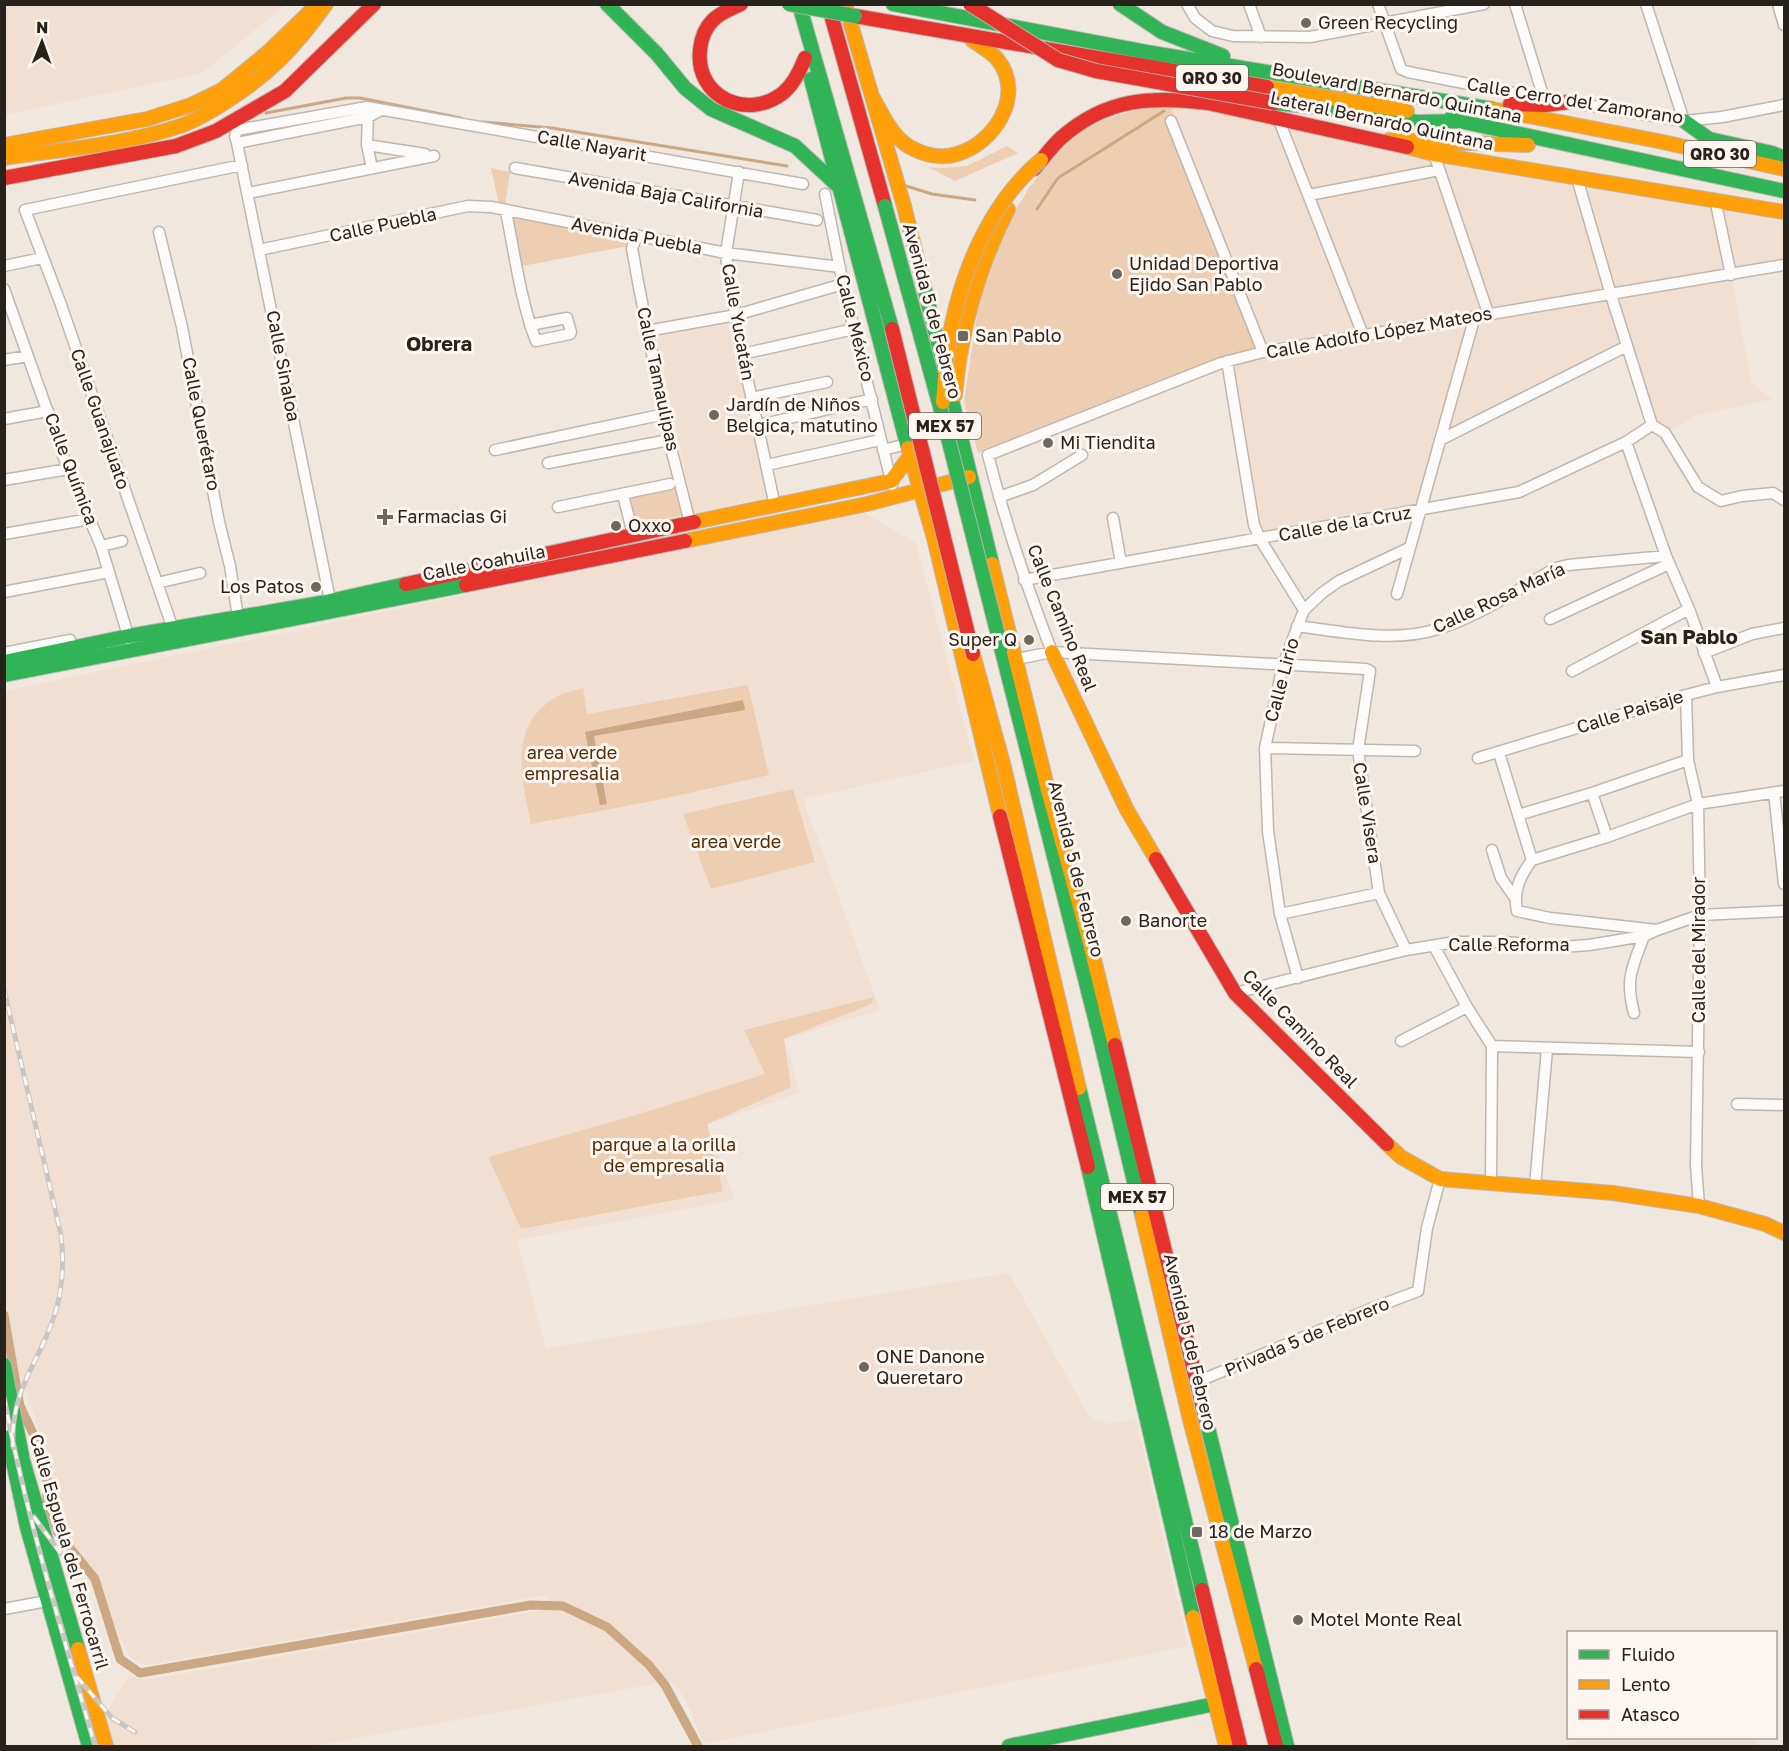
<svg xmlns="http://www.w3.org/2000/svg" width="1789" height="1751" viewBox="0 0 1789 1751" font-family="'Golos Text',sans-serif">
<style>
.built{fill:#f1e0d1}
.green{fill:#eeceb2}
.water{fill:#cca783}
.lines{fill:none;stroke-linecap:round;stroke-linejoin:round}
.stream{stroke:#cca783;stroke-width:3}
.canal{stroke:#cca783;stroke-width:9}
.street-casing{stroke:#beb7b1;stroke-width:13}
.fast-casing{stroke:#beb7b1;stroke-width:16}
.slow-casing{stroke:#beb7b1;stroke-width:16}
.jam-casing{stroke:#beb7b1;stroke-width:16}
.street{stroke:#fdfbfa;stroke-width:10}
.fast{stroke:#30b455;stroke-width:14}
.slow{stroke:#ff9f0a;stroke-width:14}
.jam{stroke:#e5322d;stroke-width:14}
.rail-casing{stroke:#c9c7c5;stroke-width:5}
.rail{stroke:#fdf6f0;stroke-width:3;stroke-dasharray:9;stroke-linecap:butt}
.fast-bridge-casing{stroke:#beb3a9;stroke-width:16;stroke-linecap:butt}
.slow-bridge-casing{stroke:#beb3a9;stroke-width:16;stroke-linecap:butt}
.jam-bridge-casing{stroke:#beb3a9;stroke-width:16;stroke-linecap:butt}
.fast-bridge{stroke:#30b455;stroke-width:14}
.slow-bridge{stroke:#ff9f0a;stroke-width:14}
.jam-bridge{stroke:#e5322d;stroke-width:14}
.poi-dot{fill:#6e6760;stroke:#fdf6f0;stroke-width:2}
.labels{text-anchor:middle;stroke-width:6;stroke-linejoin:round;paint-order:stroke}
.shield{fill:#fdf6f0;stroke:#68625c;stroke-width:1.5}
.shield-label{font-size:16px;font-weight:bold;fill:#28221c}
.poi-label{font-size:18px;fill:#28221c;stroke:#fdf6f0;text-anchor:start}
.street-label{font-size:18px;fill:#28221c;stroke:#fdf6f0}
.park-label{font-size:18px;fill:#4f2d06;stroke:#fdf6f0}
.neighbourhood-label{font-size:20px;font-weight:bold;fill:#28221c;stroke:#fdf6f0}
</style>
<rect width="100%" height="100%" fill="#f0e7df"/>
<!-- built -->
<path class="built" d="M 4,5 L 5,4 L 285,5 L 203,73 L 5,115 Z
M 1165,97 L 1784,212 L 1784,265 L 1731,275 L 1752,384 L 1773,399 L 1698,415 L 1665,433 L 1652,425 L 1627,347 L 1440,440 L 1420,510 L 1260,539 L 1227,361 L 1262,353 Z
M 735,318 L 770,497 L 694,513 L 656,333 Z
M 863,512 L 916,543 L 974,761 L 803,799 L 880,1010 L 784,1039 L 800,1093 L 707,1124 L 735,1200 L 517,1240 L 546,1348 L 1009,1273 L 1090,1418 L 1109,1424 L 1136,1419 L 1188,1646 L 703,1744 L 692,1713 L 681,1693 L 671,1681 L 313,1746 L 108,1746 L 101,1721 L 128,1677 L 141,1679 L 158,1678 L 549,1609 L 547,1595 L 149,1665 L 139,1663 L 130,1657 L 105,1605 L 103,1586 L 65,1538 L 49,1492 L 55,1469 L 39,1430 L 15,1359 L 5,1299 L 4,691 Z
M 1590,1738 L 1755,1738 L 1758,1746 L 1561,1746 Z"/>
<!-- green -->
<path class="green" d="M 1157,103 L 1171,106 L 1256,347 L 978,453 L 964,402 L 978,308 L 992,253 L 1005,227 L 1029,188 L 1049,162 L 1079,132 L 1106,119 Z
M 1007,146 L 1018,153 L 955,181 L 928,167 L 943,168 L 967,166 Z
M 491,168 L 510,172 L 505,206 L 499,205 Z
M 507,216 L 627,237 L 628,246 L 517,267 Z
M 677,485 L 684,515 L 636,525 L 629,495 Z
M 748,685 L 769,775 L 658,800 L 531,824 C 521,777 507,722 560,695 C 567,692 576,690 583,688 L 587,714 Z
M 793,789 L 815,862 L 711,889 L 683,814 Z
M 875,997 L 871,1004 L 784,1039 L 791,1087 L 707,1124 L 723,1191 L 521,1229 L 488,1157 L 646,1112 L 765,1074 L 744,1030 Z"/>
<!-- water -->
<path class="water" d="M 743,700 L 745,710 L 594,736 L 607,804 L 600,805 L 585,732 Z"/>
<g class="lines">
<!-- stream -->
<path class="stream" d="M 266,113 L 346,98 L 360,98 L 461,118
M 483,122 L 552,128 L 787,166
M 903,185 L 932,194 L 975,200
M 1037,209 L 1058,178 L 1164,111"/>
<!-- canal -->
<path class="canal" d="M 4,1315 L 20,1406 L 47,1463 L 47,1504 L 58,1533 L 95,1579 L 120,1659 L 140,1673 L 531,1605 L 563,1606 L 607,1627 L 649,1665 L 665,1685 L 698,1746"/>
<!-- street casing -->
<g class="street-casing">
<path id="street" d="M 1187,4 L 1195,18 L 1212,31 L 1233,36 L 1310,37 L 1484,4
M 1249,4 L 1261,37
M 1378,4 L 1401,69 L 1408,72 L 1544,99
M 1515,4 L 1544,99
M 1646,4 L 1684,121
M 1778,4 L 1784,25
M 1563,101 L 1684,121 L 1722,117 L 1784,105
M 368,112 L 367,145 L 372,168
M 1278,118 L 1363,335
M 1171,121 L 1263,352
M 237,143 L 368,117 L 381,110
M 367,145 L 425,154
M 1434,154 L 1488,313
M 515,168 L 817,220
M 739,172 L 726,253 L 727,264 L 742,354 L 775,506
M 1577,178 L 1611,295 L 1652,425
M 248,193 L 434,156
M 825,194 L 843,284 L 892,485
M 1309,195 L 1439,170
M 1715,199 L 1731,275
M 506,212 C 515,255 520,299 536,341 L 570,334 L 571,332 L 567,318 L 530,325
M 159,232 L 182,327 L 219,522 L 230,566 L 238,617
M 637,236 L 632,248 L 638,282 L 669,440 L 690,523
M 259,250 L 468,206 L 491,207 L 726,253 L 840,267
M 4,266 L 42,258
M 4,289 L 68,469 L 101,546 L 130,642
M 647,331 L 736,315 L 843,284
M 742,354 L 854,329
M 4,360 L 28,356
M 1227,361 L 1254,525 L 1260,539 L 1304,610
M 751,398 L 827,382
M 4,419 L 48,411
M 759,425 L 872,399
M 1652,425 L 1665,433 L 1698,487 L 1721,501 L 1742,496 L 1773,493 L 1784,500
M 1440,440 L 1627,346
M 1626,442 L 1666,556 L 1689,609 L 1717,687
M 495,450 L 665,414
M 883,450 L 907,444
M 548,463 L 669,440
M 767,465 L 880,440
M 4,480 L 68,469
M 623,495 L 633,534
M 999,497 L 1033,485 L 1082,455
M 558,507 L 670,484
M 1113,518 L 1121,563
M 4,534 L 90,519
M 101,546 L 122,541
M 1024,580 L 1519,492 L 1626,442 L 1652,425
M 157,583 L 200,573
M 4,592 L 109,572
M 1397,594 L 1475,316
M 330,600 L 237,143 L 235,136 L 237,130 L 367,107 L 803,184
M 1550,619 L 1669,564
M 1297,626 C 1343,632 1393,643 1438,629 C 1480,616 1518,589 1556,568 L 1568,565 L 1666,556
M 173,629 L 60,302 L 25,210 L 242,165
M 1052,652 C 1027,587 1005,522 988,455 L 1221,363 L 1263,352 L 1784,265
M 4,653 L 70,640
M 1704,653 L 1752,634 L 1784,628
M 1017,659 L 1052,652 L 1366,669 L 1370,671 L 1358,750 L 1379,893 L 1406,950
M 1572,671 L 1689,609
M 1686,695 L 1688,760 L 1698,804 L 1700,915 L 1696,1165 L 1699,1206
M 1265,748 L 1415,751
M 1499,753 L 1532,860
M 1478,758 L 1686,695 L 1717,687 L 1784,675
M 1592,793 L 1607,837
M 1774,793 L 1784,884
M 1518,815 L 1592,793 L 1688,760
M 1492,850 L 1501,878 L 1515,898
M 1532,860 L 1607,837 L 1698,804 L 1784,791
M 1532,860 C 1520,876 1513,891 1517,911 L 1550,918 L 1657,930
M 1280,914 L 1379,893
M 1434,946 L 1467,1007 L 1492,1046 L 1491,1183
M 1298,978 L 1280,914 L 1268,831 L 1265,748 L 1283,665 L 1304,610 L 1322,593 L 1339,581 L 1409,548
M 1235,993 L 1406,950 L 1455,942 L 1505,942 L 1561,947 L 1589,945 L 1644,936 L 1657,930 L 1700,915 L 1784,911
M 1634,1013 C 1625,979 1632,968 1644,936
M 1401,1041 L 1467,1007
M 1492,1046 L 1699,1052
M 1737,1104 L 1784,1105
M 1535,1186 L 1547,1049
M 1197,1382 L 1368,1310 L 1418,1291 L 1427,1228 L 1440,1179
M 4,1609 L 47,1601"/>
</g>
<!-- fast casing -->
<g class="fast-casing">
<path id="fast" d="M 607,4 L 657,54 L 685,88 L 711,109 L 795,146 L 839,187
M 799,4 L 892,329
M 893,4 L 1152,53 L 1492,109
M 1120,4 L 1162,32 L 1223,56
M 811,79 L 908,448
M 1274,103 L 1327,108 L 1417,122 L 1462,121
M 1450,119 L 1784,191
M 1684,121 L 1709,139 L 1772,153 L 1784,158
M 919,266 L 992,564
M 1001,647 L 1099,1034 L 1142,1215
M 4,662 L 129,636 L 321,603 L 406,584
M 4,675 L 466,585
M 1079,1088 L 1202,1590
M 1088,1167 L 1193,1617
M 4,1365 L 23,1461 L 78,1649
M 1205,1416 L 1287,1746
M 8,1438 L 27,1527 L 89,1746
M 1009,1746 L 1215,1704"/>
</g>
<!-- slow casing -->
<g class="slow-casing">
<path id="slow" d="M 845,4 L 904,206 L 919,266
M 1267,87 L 1407,111
M 873,98 C 882,114 892,136 908,146 C 923,155 941,159 957,154 C 995,143 1025,95 998,60 C 992,52 980,46 972,40
M 1492,109 L 1658,141 L 1784,169
M 1389,140 L 1528,145
M 4,145 L 147,119 L 191,105 L 222,90 L 267,53 L 318,4
M 1407,147 L 1434,154 L 1784,212
M 4,158 C 63,149 124,145 180,126 C 195,121 208,113 221,105 C 268,76 294,49 326,4
M 955,395 C 961,329 978,268 1008,209
M 908,448 L 934,538 L 1000,816
M 694,522 L 891,481 L 910,456
M 685,541 L 867,504 L 969,477
M 992,564 L 1049,794 L 1090,943 L 1115,1045
M 1052,652 L 1127,810 L 1156,859
M 973,654 L 1003,763 L 1079,1088
M 1387,1144 L 1401,1157 L 1440,1179 L 1613,1193 L 1699,1206 L 1765,1224 L 1784,1233
M 1142,1215 L 1190,1420 L 1256,1669
M 1193,1617 L 1226,1746
M 78,1649 L 106,1746"/>
</g>
<!-- jam casing -->
<g class="jam-casing">
<path id="jam" d="M 741,4 C 732,8 720,13 713,20 C 705,28 701,39 700,50 C 695,97 747,121 783,93 C 794,84 800,71 805,58
M 828,4 L 885,206
M 855,16 L 1267,87
M 1510,104 L 1545,105 L 1569,102
M 1034,169 C 1043,159 1051,147 1061,138 C 1106,98 1151,96 1208,103 L 1407,147
M 4,178 L 176,146 L 216,131 L 285,91 L 374,4
M 406,584 L 694,522
M 466,585 L 685,541
M 1000,816 L 1088,1167
M 1156,859 L 1235,993 L 1387,1144
M 1115,1045 L 1205,1416
M 1202,1590 L 1240,1746
M 1256,1669 L 1276,1746"/>
</g>
<!-- street -->
<use href="#street" class="street"/>
<!-- fast -->
<use href="#fast" class="fast"/>
<!-- slow -->
<use href="#slow" class="slow"/>
<!-- jam -->
<use href="#jam" class="jam"/>
<!-- rail casing -->
<g class="rail-casing">
<path id="rail" d="M 4,989 L 61,1235 C 64,1260 63,1285 56,1310 C 41,1362 10,1387 13,1447
M 4,1397 C 26,1516 62,1631 95,1746
M 34,1517 L 59,1551 L 81,1574
M 77,1677 L 112,1718 L 135,1732"/>
</g>
<!-- rail -->
<use href="#rail" class="rail"/>
<!-- fast-bridge casing -->
<g class="fast-bridge-casing">
<path id="fast-bridge" d="M 789,4 L 855,16
M 885,206 L 942,414 L 1001,647"/>
</g>
<!-- slow-bridge casing -->
<g class="slow-bridge-casing">
<path id="slow-bridge" d="M 943,402 C 945,376 947,350 952,324 C 965,263 993,200 1041,160"/>
</g>
<!-- jam-bridge casing -->
<g class="jam-bridge-casing">
<path id="jam-bridge" d="M 970,4 L 1058,60 L 1096,71 L 1274,103
M 892,329 L 973,654"/>
</g>
<!-- fast-bridge -->
<use href="#fast-bridge" class="fast-bridge"/>
<!-- slow-bridge -->
<use href="#slow-bridge" class="slow-bridge"/>
<!-- jam-bridge -->
<use href="#jam-bridge" class="jam-bridge"/>
</g>
<!-- markers -->
<g class="poi-dot">
<circle cx="1306" cy="23" r="6"/>
<circle cx="1117" cy="274" r="6"/>
<rect x="957" y="330" width="12" height="12" rx="3"/>
<circle cx="714" cy="415" r="6"/>
<circle cx="1048" cy="443" r="6"/>
<path d="M382 508h6v6h6v6h-6v6h-6v-6h-6v-6h6z"/>
<circle cx="616" cy="526" r="6"/>
<circle cx="316" cy="587" r="6"/>
<circle cx="1029" cy="640" r="6"/>
<circle cx="1126" cy="921" r="6"/>
<circle cx="864" cy="1367" r="6"/>
<rect x="1191" y="1526" width="12" height="12" rx="3"/>
<circle cx="1298" cy="1620" r="6"/>
</g>
<g class="labels">
<!-- shield labels -->
<g class="shield">
<rect x="1176" y="65" width="72" height="26" rx="4.5"/>
<rect x="1684" y="141" width="72" height="26" rx="4.5"/>
<rect x="909" y="413" width="72" height="26" rx="4.5"/>
<rect x="1101" y="1184" width="72" height="26" rx="4.5"/>
</g>
<g class="shield-label">
<text x="1212" y="84">QRO 30</text>
<text x="1720" y="160">QRO 30</text>
<text x="945" y="432">MEX 57</text>
<text x="1137" y="1203">MEX 57</text>
</g>
<!-- poi labels -->
<g class="poi-label">
<text x="1318" y="29">Green Recycling</text>
<text x="1129" y="270">Unidad Deportiva<tspan x="1129" dy="21">Ejido San Pablo</tspan></text>
<text x="975" y="342">San Pablo</text>
<text x="726" y="411">Jardín de Niños<tspan x="726" dy="21">Belgica, matutino</tspan></text>
<text x="1060" y="449">Mi Tiendita</text>
<text x="397" y="523">Farmacias Gi</text>
<text x="628" y="532">Oxxo</text>
<text x="304" y="593" text-anchor="end">Los Patos</text>
<text x="1017" y="646" text-anchor="end">Super Q</text>
<text x="1138" y="927">Banorte</text>
<text x="876" y="1363">ONE Danone<tspan x="876" dy="21">Queretaro</tspan></text>
<text x="1209" y="1538">18 de Marzo</text>
<text x="1310" y="1626">Motel Monte Real</text>
</g>
<!-- street labels -->
<g class="street-label">
<text transform="translate(1397 93) rotate(11)" y="6">Boulevard Bernardo Quintana</text>
<text transform="translate(1575 101) rotate(9)" y="6">Calle Cerro del Zamorano</text>
<text transform="translate(1382 121) rotate(12)" y="6">Lateral Bernardo Quintana</text>
<text transform="translate(592 146) rotate(10)" y="6">Calle Nayarit</text>
<text transform="translate(666 195) rotate(10)" y="6">Avenida Baja California</text>
<text transform="translate(383 225) rotate(-12)" y="6">Calle Puebla</text>
<text transform="translate(637 236) rotate(11)" y="6">Avenida Puebla</text>
<text transform="translate(932 311) rotate(75)" y="6">Avenida 5 de Febrero</text>
<text transform="translate(738 322) rotate(80)" y="6">Calle Yucatán</text>
<text transform="translate(855 328) rotate(76)" y="6">Calle México</text>
<text transform="translate(1379 333) rotate(-10)" y="6">Calle Adolfo López Mateos</text>
<text transform="translate(283 366) rotate(79)" y="6">Calle Sinaloa</text>
<text transform="translate(658 379) rotate(78)" y="6">Calle Tamaulipas</text>
<text transform="translate(100 419) rotate(71)" y="6">Calle Guanajuato</text>
<text transform="translate(201 424) rotate(79)" y="6">Calle Querétaro</text>
<text transform="translate(71 469) rotate(69)" y="6">Calle Química</text>
<text transform="translate(1345 524) rotate(-10)" y="6">Calle de la Cruz</text>
<text transform="translate(484 563) rotate(-11)" y="6">Calle Coahuila</text>
<text transform="translate(1499 598) rotate(-25)" y="6">Calle Rosa María</text>
<text transform="translate(1062 618) rotate(68)" y="6">Calle Camino Real</text>
<text transform="translate(1282 680) rotate(-75)" y="6">Calle Lirio</text>
<text transform="translate(1630 712) rotate(-17)" y="6">Calle Paisaje</text>
<text transform="translate(1367 813) rotate(81)" y="6">Calle Visera</text>
<text transform="translate(1076 869) rotate(76)" y="6">Avenida 5 de Febrero</text>
<text x="1509" y="951">Calle Reforma</text>
<text transform="translate(1699 950) rotate(-90)" y="6">Calle del Mirador</text>
<text transform="translate(1300 1029) rotate(46)" y="6">Calle Camino Real</text>
<text transform="translate(1307 1337) rotate(-23)" y="6">Privada 5 de Febrero</text>
<text transform="translate(1190 1342) rotate(77)" y="6">Avenida 5 de Febrero</text>
<text transform="translate(69 1552) rotate(74)" y="6">Calle Espuela del Ferrocarril</text>
</g>
<!-- park labels -->
<g class="park-label">
<text x="572" y="759">area verde<tspan x="572" dy="21">empresalia</tspan></text>
<text x="736" y="848">area verde</text>
<text x="664" y="1151">parque a la orilla<tspan x="664" dy="21">de empresalia</tspan></text>
</g>
<!-- neighbourhood labels -->
<g class="neighbourhood-label">
<text x="439" y="351">Obrera</text>
<text x="1689" y="644">San Pablo</text>
</g>
</g>
<!-- border -->
<rect width="1789" height="1751" fill="none" stroke="#28221c" stroke-width="12"/>
<!-- legend -->
<rect x="1567" y="1631" width="210" height="108" fill="#fdf6f0" stroke="#a8a19b" stroke-width="1.5"/>
<rect x="1579" y="1650" width="30" height="9" fill="#30b455" stroke="#a8a19b" stroke-width="1.5"/>
<text x="1621" y="1661" font-size="18" fill="#28221c">Fluido</text>
<rect x="1579" y="1680" width="30" height="9" fill="#ff9f0a" stroke="#a8a19b" stroke-width="1.5"/>
<text x="1621" y="1691" font-size="18" fill="#28221c">Lento</text>
<rect x="1579" y="1710" width="30" height="9" fill="#e5322d" stroke="#a8a19b" stroke-width="1.5"/>
<text x="1621" y="1721" font-size="18" fill="#28221c">Atasco</text>
<!-- north arrow -->
<g transform="translate(42 42) rotate(1)" stroke="#fdf6f0" stroke-width="4.5" paint-order="stroke">
<path d="M0-4.5L10 22L0 15L-10 22Z" fill="#28221c"/>
<text y="-9" font-size="16" font-weight="bold" text-anchor="middle" fill="#28221c">N</text>
</g>
</svg>
